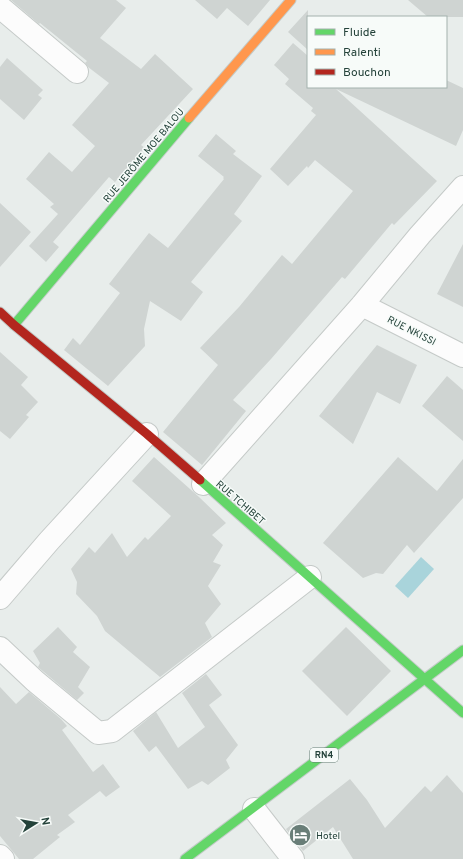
<svg xmlns="http://www.w3.org/2000/svg" width="463" height="859" viewBox="0 0 463 859" font-family="Overpass,sans-serif">
<style>
.water{fill:#a9d4db}
.building{fill:#cfd4d2}
.lines{fill:none;stroke-linecap:round;stroke-linejoin:round}
.street-casing{stroke:#c5cac8;stroke-width:24}
.fast-casing{stroke:#c3cbc8;stroke-width:11}
.slow-casing{stroke:#c3cbc8;stroke-width:11}
.jam-casing{stroke:#c3cbc8;stroke-width:11}
.street{stroke:#fcfcfc;stroke-width:22}
.fast{stroke:#63d668;stroke-width:9}
.slow{stroke:#ff974d;stroke-width:9}
.jam{stroke:#b3261e;stroke-width:9}
.labels{text-anchor:middle;stroke-width:3;stroke-linejoin:round;paint-order:stroke}
.shield{fill:#f7fbf9;stroke:#637a73;stroke-width:1}
.shield-label{font-size:9px;font-weight:bold;fill:#24423a}
.street-label{font-size:10px;fill:#24423a;stroke:#f7fbf9}
.poi-label{font-size:10px;fill:#24423a;stroke:#f7fbf9;text-anchor:start}
</style>
<rect width="100%" height="100%" fill="#e8edeb"/>
<!-- water -->
<path class="water" d="M 421,557 L 434,569 L 408,598 L 395,586 Z"/>
<!-- building -->
<path class="building" d="M 11,0 L 116,0 L 126,8 L 100,38 L 141,69 L 155,54 L 193,89 L 141,145 L 145,148 L 115,182 L 109,177 L 53,242 L 59,247 L 46,262 L 29,246 L 58,214 L 50,207 L 54,204 L 26,179 L 49,152 L 72,172 L 95,146 L 72,125 L 109,83 L 88,67 L 85,63 L 87,61 L 40,23 L 39,24 Z
M 195,0 L 270,0 L 248,26 L 227,8 L 217,19 Z
M 408,0 L 463,0 L 463,17 L 428,17 Z
M 308,10 L 308,50 L 288,32 Z
M 293,43 L 308,56 L 308,87 L 446,87 L 446,80 L 463,88 L 463,130 L 456,146 L 336,89 L 437,181 L 394,225 L 392,223 L 345,279 L 342,277 L 271,359 L 233,400 L 246,411 L 202,465 L 163,432 L 218,365 L 200,348 L 239,307 L 282,255 L 292,264 L 353,191 L 315,160 L 308,168 L 307,166 L 288,186 L 270,169 L 316,115 L 311,111 L 313,108 L 285,84 L 289,79 L 274,65 Z
M 7,58 L 43,90 L 38,95 L 42,98 L 24,120 L 0,99 L 0,67 Z
M 216,134 L 236,151 L 233,154 L 262,176 L 234,214 L 242,221 L 191,282 L 203,292 L 181,321 L 150,301 L 144,329 L 145,346 L 108,386 L 64,350 L 73,338 L 80,345 L 120,293 L 109,284 L 149,233 L 168,248 L 224,179 L 223,178 L 224,177 L 198,156 Z
M 0,203 L 31,232 L 0,267 Z
M 463,244 L 463,307 L 437,294 Z
M 377,345 L 417,365 L 400,404 L 377,392 L 353,444 L 319,416 Z
M 0,352 L 28,377 L 21,385 L 38,402 L 26,415 L 29,417 L 10,439 L 0,431 Z
M 447,376 L 463,390 L 463,441 L 422,406 Z
M 154,457 L 199,497 L 226,523 L 212,535 L 223,545 L 213,562 L 221,565 L 208,586 L 221,604 L 205,623 L 212,637 L 160,677 L 105,631 L 97,616 L 76,594 L 77,582 L 71,569 L 89,547 L 95,553 L 112,533 L 127,557 L 145,537 L 148,540 L 171,516 L 132,481 Z
M 398,457 L 437,491 L 463,459 L 463,498 L 414,553 L 407,545 L 383,574 L 376,573 L 363,578 L 323,543 Z
M 58,627 L 77,647 L 73,652 L 90,667 L 78,687 L 84,693 L 77,700 L 38,667 L 40,663 L 33,651 Z
M 346,627 L 391,671 L 347,716 L 302,671 Z
M 206,674 L 222,695 L 209,705 L 238,745 L 226,760 L 230,768 L 208,785 L 202,781 L 188,789 L 156,746 L 149,752 L 133,731 L 156,712 L 178,748 L 205,727 L 182,693 Z
M 0,687 L 16,704 L 29,692 L 61,719 L 67,726 L 62,730 L 93,772 L 103,764 L 120,787 L 106,797 L 100,791 L 68,815 L 75,822 L 57,835 L 60,837 L 33,859 L 19,859 L 0,836 Z
M 447,775 L 463,793 L 463,859 L 353,859 L 333,827 L 303,851 L 286,829 L 350,779 L 367,800 L 385,828 L 425,786 L 431,792 Z"/>
<g class="lines">
<!-- street casing -->
<g class="street-casing">
<path id="street" d="M 0,7 L 77,72
M 362,305 L 463,356
M 203,484 L 362,305 L 420,235 L 463,187
M 0,598 L 49,541 L 147,434
M 0,648 L 35,681 L 98,733 L 112,731 L 310,577
M 254,809 L 293,859
M 0,856 L 3,859"/>
</g>
<!-- fast casing -->
<g class="fast-casing">
<path id="fast" d="M 14,325 L 189,118
M 200,480 L 463,713
M 185,859 L 463,650"/>
</g>
<!-- slow casing -->
<g class="slow-casing">
<path id="slow" d="M 189,118 L 291,0"/>
</g>
<!-- jam casing -->
<g class="jam-casing">
<path id="jam" d="M 0,312 L 14,325 L 147,434 L 200,480"/>
</g>
<!-- street -->
<use href="#street" class="street"/>
<!-- fast -->
<use href="#fast" class="fast"/>
<!-- slow -->
<use href="#slow" class="slow"/>
<!-- jam -->
<use href="#jam" class="jam"/>
</g>
<!-- icons -->
<defs>
<g id="hotel-disc" transform="scale(1.15)"><circle r="9.5" fill="#697e78" stroke="#f7fbf9"/><path d="M-6-4.5h1.5V1H6V5H4.5V3h-9V5H-6ZM-4 0a1.8 1.8 0 1 1 3.6 0ZM.5 0V-2.5h3Q6-2.5 6 0Z" fill="#fff"/></g>
</defs>
<g fill-rule="evenodd">
<use href="#hotel-disc" x="300" y="835"/>
</g>
<g class="labels">
<!-- shield labels -->
<rect class="shield" x="310" y="748" width="28" height="14" rx="3"/>
<g class="shield-label">
<text x="324" y="758">RN4</text>
</g>
<!-- street labels -->
<g class="street-label">
<text transform="translate(143 155) rotate(-50)" y="4">RUE JERÔME MOE BALOU</text>
<text transform="translate(412 330) rotate(27)" y="4">RUE NKISSI</text>
<text transform="translate(241 502) rotate(41)" y="4">RUE TCHIBET</text>
</g>
<!-- poi labels -->
<g class="poi-label">
<text x="316" y="839">Hotel</text>
</g>
</g>
<!-- legend -->
<rect x="307" y="16" width="140" height="72" fill="#f7fbf9" stroke="#a3b1ad"/>
<rect x="315" y="29" width="20" height="6" fill="#63d668" stroke="#a3b1ad"/>
<text x="343" y="36" font-size="12" fill="#24423a">Fluide</text>
<rect x="315" y="49" width="20" height="6" fill="#ff974d" stroke="#a3b1ad"/>
<text x="343" y="56" font-size="12" fill="#24423a">Ralenti</text>
<rect x="315" y="69" width="20" height="6" fill="#b3261e" stroke="#a3b1ad"/>
<text x="343" y="76" font-size="12" fill="#24423a">Bouchon</text>
<!-- north arrow -->
<g transform="translate(36 823) rotate(79)" stroke="#f7fbf9" stroke-width="3" paint-order="stroke">
<path d="M0-3L7 15L0 10L-7 15Z" fill="#24423a"/>
<text y="-6" font-size="11" font-weight="bold" text-anchor="middle" fill="#24423a">N</text>
</g>
</svg>
